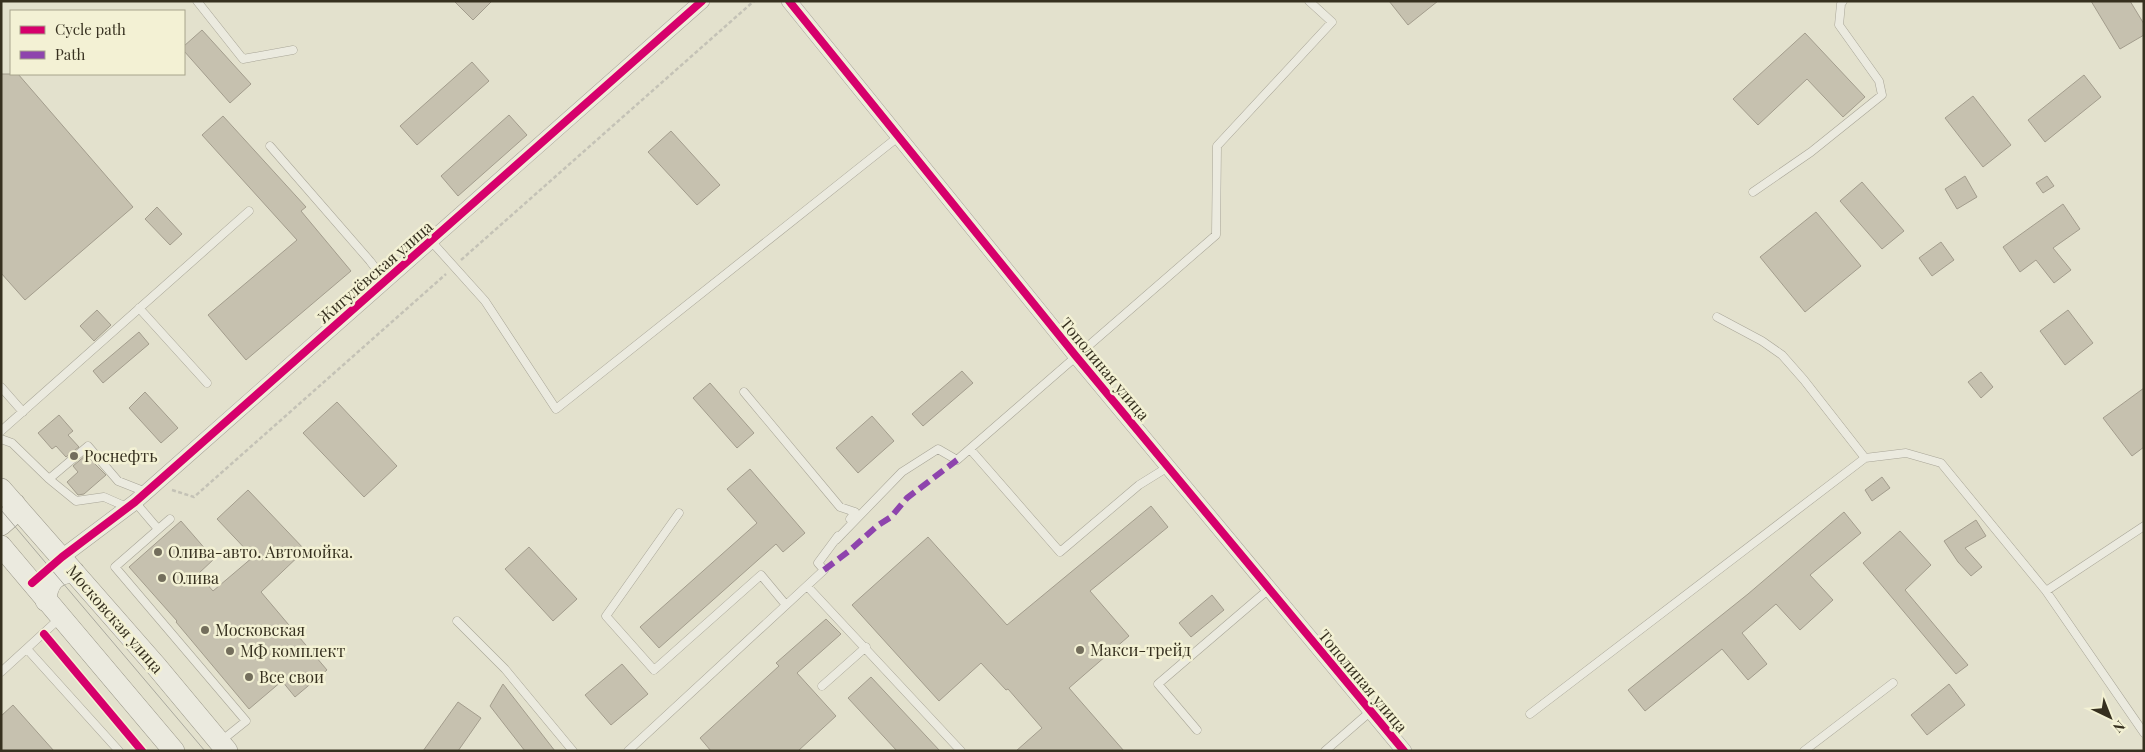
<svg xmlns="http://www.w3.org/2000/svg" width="2145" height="752" viewBox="0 0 2145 752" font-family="'Playfair Display',serif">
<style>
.building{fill:#c6c1af;stroke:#a39d8d}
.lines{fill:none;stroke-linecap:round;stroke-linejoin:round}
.lane-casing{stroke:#a8a597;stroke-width:9}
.street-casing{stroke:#a8a597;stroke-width:16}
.secondary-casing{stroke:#989587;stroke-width:22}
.path{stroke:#c4c2b6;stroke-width:2.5;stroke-dasharray:4 2.5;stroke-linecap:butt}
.lane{stroke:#ebeadf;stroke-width:8}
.street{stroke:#ebeadf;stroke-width:15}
.secondary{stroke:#ebeadf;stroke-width:21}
.tram{stroke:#aaa99f;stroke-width:1}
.quiet{stroke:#8e44ad;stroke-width:6;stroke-dasharray:12 6;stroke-linecap:butt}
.cycleway-casing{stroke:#f3f1d4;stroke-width:11}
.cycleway{stroke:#d6006c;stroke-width:8}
.poi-dot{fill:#736e5c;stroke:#f3f1d4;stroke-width:2}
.labels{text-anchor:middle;stroke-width:5;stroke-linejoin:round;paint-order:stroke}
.street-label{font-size:16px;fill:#36301f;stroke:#f3f1d4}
.poi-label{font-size:16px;fill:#36301f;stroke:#f3f1d4;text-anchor:start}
</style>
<rect width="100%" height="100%" fill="#e3e1cd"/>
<!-- building -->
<path class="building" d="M 454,1 L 492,1 L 473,20 Z
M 1389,1 L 1438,1 L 1408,25 Z
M 2091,1 L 2130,1 L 2144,24 L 2144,35 L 2120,49 Z
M 202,30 L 251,84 L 230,103 L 184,51 L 184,46 Z
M 1805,33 L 1865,97 L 1843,117 L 1807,79 L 1758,125 L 1733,99 Z
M 472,62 L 489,81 L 417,145 L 400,126 Z
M 1,74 L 18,74 L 133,207 L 25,300 L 1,273 Z
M 2084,75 L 2101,97 L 2045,142 L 2028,120 Z
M 1973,96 L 2011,145 L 1983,167 L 1945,118 Z
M 509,115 L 527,135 L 458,196 L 441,176 Z
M 223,116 L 306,207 L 301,211 L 351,271 L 246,360 L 208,315 L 297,240 L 202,135 Z
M 671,131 L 720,185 L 697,205 L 648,152 Z
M 1965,176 L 1977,197 L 1957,209 L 1945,189 Z
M 2047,176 L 2054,186 L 2043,193 L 2036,183 Z
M 1862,182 L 1904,231 L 1882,249 L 1840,201 Z
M 2063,204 L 2080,229 L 2053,248 L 2071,270 L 2054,283 L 2036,260 L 2020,272 L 2003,247 Z
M 157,207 L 182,234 L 170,245 L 145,219 Z
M 1816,212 L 1861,266 L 1805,312 L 1760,257 Z
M 1941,242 L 1954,260 L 1932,276 L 1919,258 Z
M 97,310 L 111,325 L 94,341 L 80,326 Z
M 2068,310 L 2093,343 L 2065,365 L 2040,331 Z
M 139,332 L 149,344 L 103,383 L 93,371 Z
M 962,371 L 973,383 L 923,426 L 912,414 Z
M 1981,372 L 1993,387 L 1981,398 L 1968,382 Z
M 710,383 L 754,433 L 737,448 L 693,398 Z
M 2144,388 L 2144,447 L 2132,456 L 2103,418 Z
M 145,392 L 178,428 L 161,443 L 129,408 Z
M 337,402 L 397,466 L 364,497 L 303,433 Z
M 59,415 L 73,431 L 68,435 L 79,447 L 66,457 L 56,446 L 52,449 L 38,433 Z
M 872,416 L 894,441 L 858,473 L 836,448 Z
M 86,455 L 106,475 L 84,494 L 78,495 L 67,482 L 78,472 L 73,466 Z
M 750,469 L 805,533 L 783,552 L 776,544 L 659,648 L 640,627 L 757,523 L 727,489 Z
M 1882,477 L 1890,488 L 1872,501 L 1865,490 Z
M 248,490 L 305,550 L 261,592 L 327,670 L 295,697 L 282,681 L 249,709 L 176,622 L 177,621 L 129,567 L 181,521 L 214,559 L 198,574 L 213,591 L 253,557 L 217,519 Z
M 1151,506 L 1168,527 L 1090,591 L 1129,636 L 1069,688 L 1124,751 L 1016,751 L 1042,728 L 1008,689 L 1006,690 L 981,663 L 939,701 L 852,605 L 928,537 L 1007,625 Z
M 1844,512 L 1861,533 L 1810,575 L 1833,600 L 1800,630 L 1776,604 L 1742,633 L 1767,664 L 1748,680 L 1722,649 L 1645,711 L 1628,690 L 1748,594 Z
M 1976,520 L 1986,536 L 1965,548 L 1982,567 L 1971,576 L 1958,562 L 1944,541 Z
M 1900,531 L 1931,565 L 1905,590 L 1968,665 L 1956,674 L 1863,563 Z
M 529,547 L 577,599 L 553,621 L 505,569 Z
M 1212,595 L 1224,610 L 1191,637 L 1179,623 Z
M 826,619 L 841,634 L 797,673 L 836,716 L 798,751 L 711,751 L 700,738 L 779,666 L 776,663 Z
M 622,664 L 648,694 L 611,725 L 585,695 Z
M 871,677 L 940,751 L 897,751 L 848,698 Z
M 503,684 L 555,751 L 525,751 L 490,706 Z
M 1949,684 L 1965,705 L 1927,735 L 1911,715 Z
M 458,702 L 481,718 L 458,751 L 423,751 Z
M 13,705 L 54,751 L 1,751 L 1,716 Z"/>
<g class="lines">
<!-- lane casing -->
<g class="lane-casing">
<path id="lane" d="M 197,1 L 243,59 L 293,50
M 270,146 L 370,261 L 385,281
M 1753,192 L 1811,152 L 1882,95 L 1879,81 L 1839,25 L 1841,4 L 1843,1
M 431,241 L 485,301 L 556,409 L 898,137
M 139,308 L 207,383
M 1717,317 L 1762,341 L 1782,355 L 1804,380 L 1865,458 L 1906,453 L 1941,463 L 2046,591 L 2144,526
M 1,387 L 23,412
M 744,392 L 840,507 L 855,512 L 850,519
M 1,431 L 249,211
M 1,439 L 12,443 L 49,479 L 76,501 L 104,497 L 129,508
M 970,449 L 1060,552 L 1139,485 L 1168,467
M 49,479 L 88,446 L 118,481 L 146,492
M 135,502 L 158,529
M 679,513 L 606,616 L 654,670 L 761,575 L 786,605
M 170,519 L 115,567 L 246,721 L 221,741
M 836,540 L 902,472 L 938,449 L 957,460 L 1216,235 L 1217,146 L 1332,22 L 1309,1
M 807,586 L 961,751
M 2046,591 L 2144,733
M 457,621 L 505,669 L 573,751
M 27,649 L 119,751
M 1,672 L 59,619
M 822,686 L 866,647
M 1530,714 L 1865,458
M 1197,730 L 1158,684 L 1269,589
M 628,751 L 824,570 L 818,563 L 838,536
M 1325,751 L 1371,711
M 1804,751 L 1893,683"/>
</g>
<!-- street casing -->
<g class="street-casing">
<path id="street" d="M 789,1 L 1075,355 L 1404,751
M 62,557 L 135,502 L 702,1"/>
</g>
<!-- secondary casing -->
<g class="secondary-casing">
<path id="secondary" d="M 1,489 L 157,667 L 227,751
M 1,525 L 10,517 L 15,504
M 1,546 L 174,751
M 46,601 C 47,582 55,573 74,572"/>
</g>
<!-- path -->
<path class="path" d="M 461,260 L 754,1
M 172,490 L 194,497 L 446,274"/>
<!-- lane -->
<use href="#lane" class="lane"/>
<!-- street -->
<use href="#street" class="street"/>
<!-- secondary -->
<use href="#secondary" class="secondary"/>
<!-- tram -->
<path class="tram" d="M 1,510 L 205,751"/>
<!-- quiet -->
<path class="quiet" d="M 824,570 L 849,551 L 877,526 L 891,517 L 907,498 L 957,460"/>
<!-- cycleway casing -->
<g class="cycleway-casing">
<path id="cycleway" d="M 789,1 L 1075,355 L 1404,751
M 32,583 L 62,557 L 135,502 L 702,1
M 44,634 L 142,751"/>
</g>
<!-- cycleway -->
<use href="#cycleway" class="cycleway"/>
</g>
<!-- markers -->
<g class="poi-dot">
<circle cx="74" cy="456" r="5"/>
<circle cx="158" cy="552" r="5"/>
<circle cx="162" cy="578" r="5"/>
<circle cx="205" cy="630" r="5"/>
<circle cx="1080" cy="650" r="5"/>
<circle cx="230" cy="651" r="5"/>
<circle cx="249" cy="677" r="5"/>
</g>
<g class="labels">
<!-- street labels -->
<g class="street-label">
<text transform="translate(375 272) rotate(-41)" y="6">Жигулёвская улица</text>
<text transform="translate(1105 369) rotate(50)" y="6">Тополиная улица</text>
<text transform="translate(115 619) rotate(49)" y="6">Московская улица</text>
<text transform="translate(1363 681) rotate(50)" y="6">Тополиная улица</text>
</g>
<!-- poi labels -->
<g class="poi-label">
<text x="84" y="462">Роснефть</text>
<text x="168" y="558">Олива-авто. Автомойка.</text>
<text x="172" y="584">Олива</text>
<text x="215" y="636">Московская</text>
<text x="1090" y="656">Макси-трейд</text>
<text x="240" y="657">МФ комплект</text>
<text x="259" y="683">Все свои</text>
</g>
</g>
<!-- border -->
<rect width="2145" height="752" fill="none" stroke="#36301f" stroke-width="5"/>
<!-- legend -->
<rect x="10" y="10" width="175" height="65" fill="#f3f1d4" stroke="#a7a48c"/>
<rect x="20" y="26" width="25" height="8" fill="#d6006c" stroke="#a7a48c"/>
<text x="55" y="35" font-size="15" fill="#36301f">Cycle path</text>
<rect x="20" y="51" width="25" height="8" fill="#8e44ad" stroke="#a7a48c"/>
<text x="55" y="60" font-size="15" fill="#36301f">Path</text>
<!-- north arrow -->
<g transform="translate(2110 717) rotate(137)" stroke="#f3f1d4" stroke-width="4" paint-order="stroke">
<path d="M0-4L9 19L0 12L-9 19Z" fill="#36301f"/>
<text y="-8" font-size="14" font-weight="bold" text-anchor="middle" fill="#36301f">N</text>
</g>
</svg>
